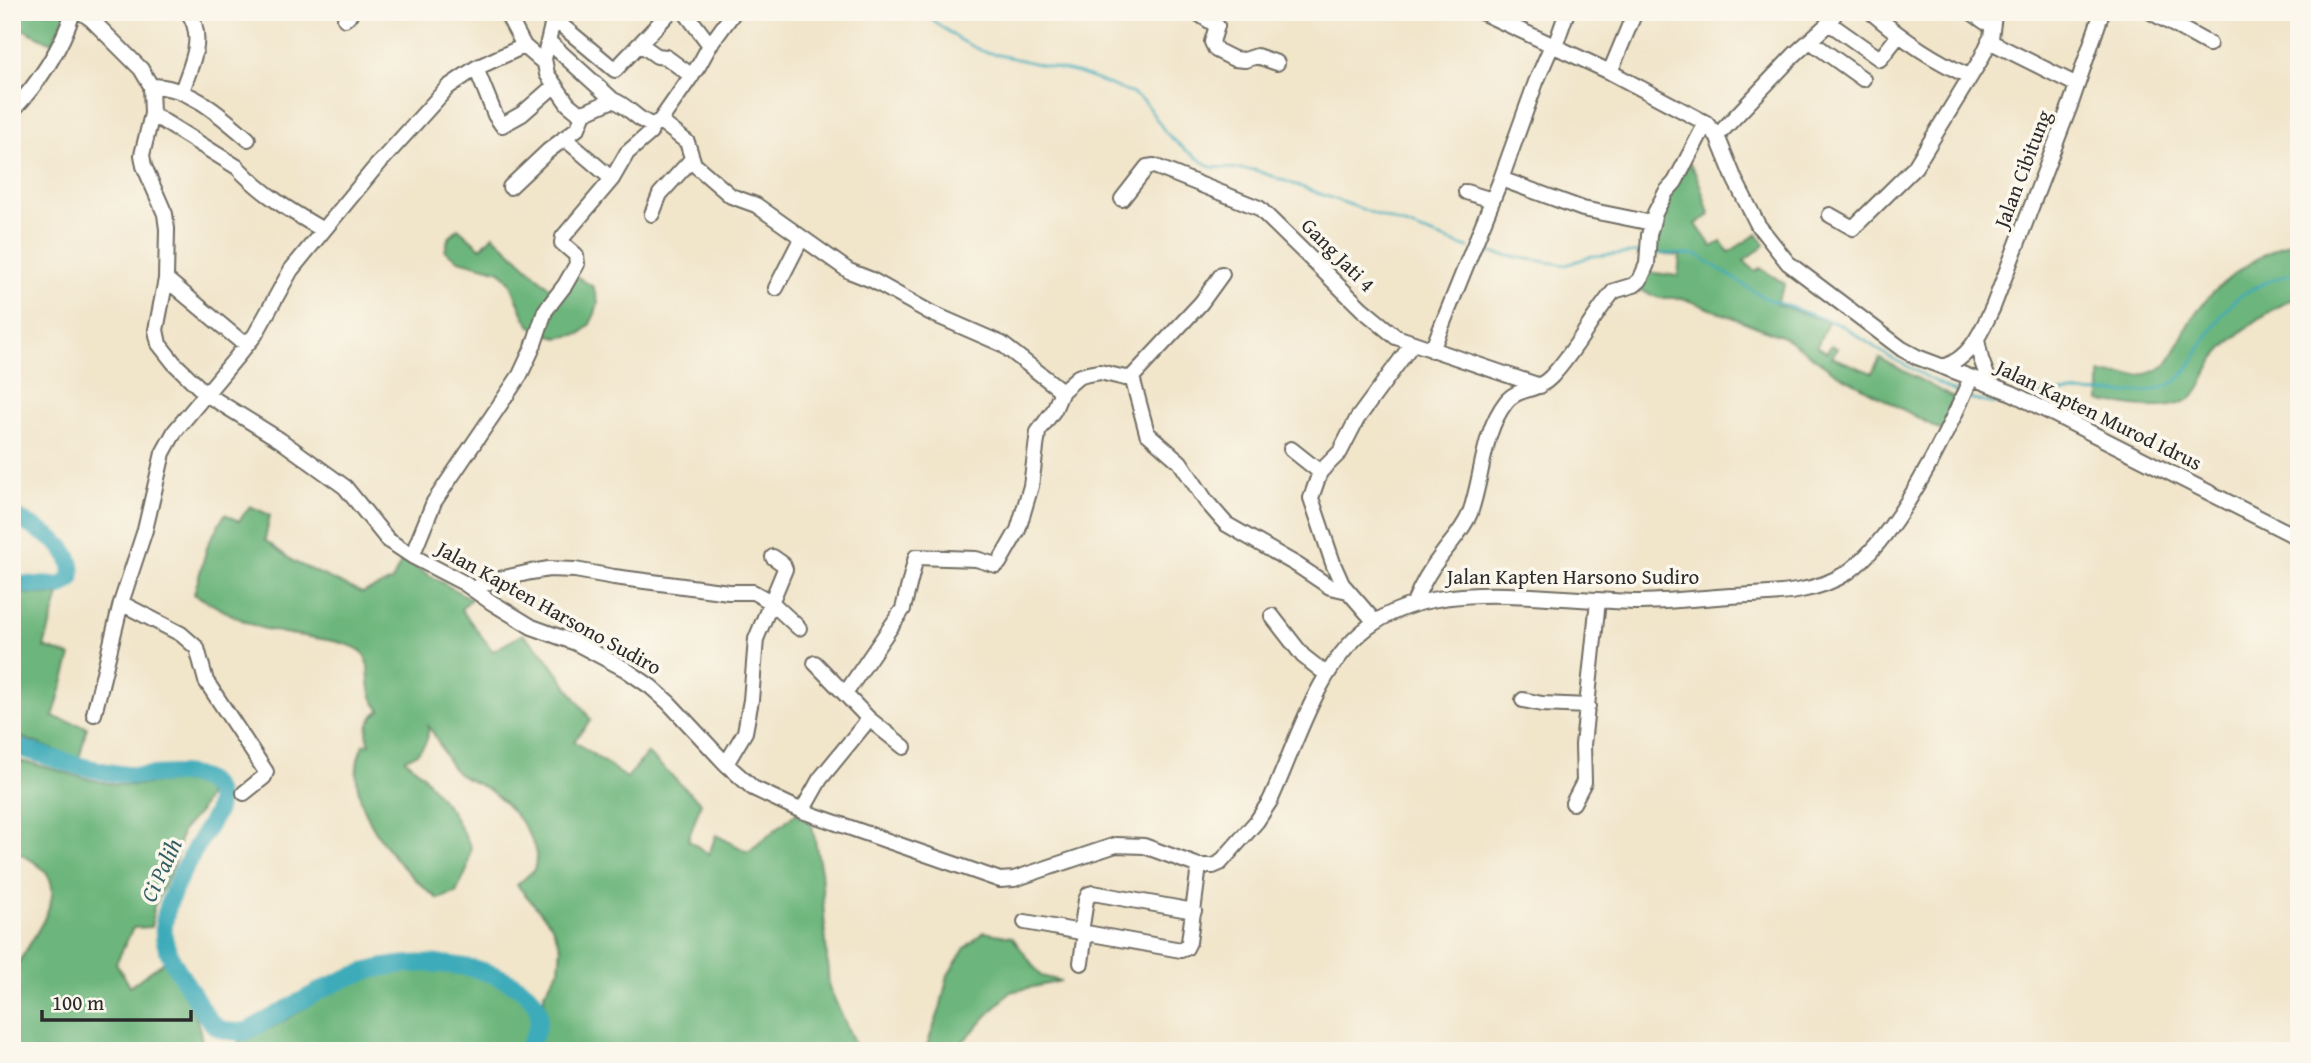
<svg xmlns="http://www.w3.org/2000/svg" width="2311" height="1063" viewBox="0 0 2311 1063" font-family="'Gentium Book Plus',serif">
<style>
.forest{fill:#6cb57c;stroke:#4c7054;stroke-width:2}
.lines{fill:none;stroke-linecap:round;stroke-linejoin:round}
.stream{stroke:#3cabb9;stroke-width:2.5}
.river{stroke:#3cabb9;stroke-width:18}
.minor-casing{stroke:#706c63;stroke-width:18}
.minor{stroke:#fff;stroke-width:14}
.labels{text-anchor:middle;stroke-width:7;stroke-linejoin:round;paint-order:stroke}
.street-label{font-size:21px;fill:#2b2b2b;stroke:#fbf7ec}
.water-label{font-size:23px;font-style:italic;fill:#325e64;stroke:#fbf7ec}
</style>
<rect width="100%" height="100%" fill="#fbf7ec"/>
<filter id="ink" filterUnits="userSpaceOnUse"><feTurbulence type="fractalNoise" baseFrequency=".0143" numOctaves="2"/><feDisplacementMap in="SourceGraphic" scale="14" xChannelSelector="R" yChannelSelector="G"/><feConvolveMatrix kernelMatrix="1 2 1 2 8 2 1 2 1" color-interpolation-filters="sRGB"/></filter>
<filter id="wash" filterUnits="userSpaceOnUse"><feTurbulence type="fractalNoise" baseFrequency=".00686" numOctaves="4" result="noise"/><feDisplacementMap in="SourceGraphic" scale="28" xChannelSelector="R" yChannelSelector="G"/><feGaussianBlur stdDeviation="1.57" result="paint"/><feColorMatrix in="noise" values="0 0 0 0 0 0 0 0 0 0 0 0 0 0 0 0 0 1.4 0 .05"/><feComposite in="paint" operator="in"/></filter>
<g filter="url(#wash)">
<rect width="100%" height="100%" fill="#f1e5ca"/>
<!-- forest -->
<path class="forest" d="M 12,12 L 67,12 L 52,43 L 12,24 Z
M 1688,162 C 1700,176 1703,198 1710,215 L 1696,224 L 1712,247 L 1721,242 L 1729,252 L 1757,234 L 1765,245 L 1744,261 L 1755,271 L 1760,268 L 1785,284 L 1776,304 L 1828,322 L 1817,346 L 1827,352 L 1831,345 L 1837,348 L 1832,357 L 1872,373 L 1880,358 L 1961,402 L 1946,433 L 1834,372 L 1786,338 L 1682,298 L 1659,298 L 1635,288 L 1648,272 L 1678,276 L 1680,256 L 1650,253 L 1655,223 Z
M 458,228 L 481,248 L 493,235 L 551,289 L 567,270 L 593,287 L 598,302 L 595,314 L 589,326 L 580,334 L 557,338 L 531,326 L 525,318 L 510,282 L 500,271 L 459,260 L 445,251 L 448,239 Z
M 2299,238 L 2299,296 C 2267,311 2239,330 2216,357 C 2205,370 2203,394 2186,401 C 2160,413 2127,405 2100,401 L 2100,374 C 2121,375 2145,379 2163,367 C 2173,360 2183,333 2190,321 C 2216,281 2255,256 2299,238 Z
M 250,506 L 270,515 L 265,540 L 294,562 L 362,593 L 392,581 L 402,560 L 471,599 L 461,609 L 493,651 L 523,634 L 544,654 L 591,720 L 574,741 L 627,778 L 647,753 L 701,803 L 688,840 L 709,854 L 716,835 L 748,852 L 796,813 L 812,825 L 821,871 L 829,987 L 856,1047 L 864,1051 L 535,1051 L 545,1025 L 544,993 L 559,969 L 561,947 L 551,924 L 517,885 L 534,870 C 535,866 537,859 536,854 C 532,830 508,804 489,790 C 480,784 469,781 460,775 C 444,763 441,740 428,726 C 430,742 420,755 405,759 L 422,774 L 451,811 L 471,847 L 467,870 L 456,893 L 438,899 C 398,869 337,800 363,745 L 370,744 C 363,732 370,716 381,710 C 360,689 376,664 361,651 C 343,637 283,637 256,626 C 235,618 214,605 194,594 L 208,544 L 225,514 L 239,521 Z
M 12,593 L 59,595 L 44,647 L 71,656 L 53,717 L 87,727 L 79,759 L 12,734 Z
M 12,760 C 52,765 91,785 131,785 C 158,785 181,776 207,789 L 207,797 L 199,812 L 182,831 L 174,865 L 154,906 L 151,927 L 133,928 L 116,963 L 130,986 L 165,961 C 180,988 204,1019 202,1051 L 12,1051 C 12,1037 9,978 13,970 C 15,966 20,961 22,957 C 49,912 78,875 12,851 Z
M 984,932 L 1012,937 L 1041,976 L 1061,981 L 1010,992 L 954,1051 L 925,1051 L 940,1009 L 948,975 L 965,948 Z
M 437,968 C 462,971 528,984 531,1015 C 533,1028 524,1040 518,1051 L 238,1051 L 239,1040 C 273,1033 313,1000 346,984 C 373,971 407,969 437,968 Z"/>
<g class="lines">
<!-- stream -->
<path class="stream" d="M 921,12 L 960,40 L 982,51 L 1081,74 L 1131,93 L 1144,101 L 1166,133 L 1184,149 L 1211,167 L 1255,170 L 1468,248
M 1478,251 L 1566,265 L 1592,256 L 1643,252
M 1653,253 L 1697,255 L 1765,298 L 1843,326 L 1888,356 L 1957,393
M 1966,397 C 1981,402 2003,407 2018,402
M 2031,397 C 2070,384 2142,404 2174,382 C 2191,371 2198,349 2209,334 C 2216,323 2226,308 2235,300 C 2250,287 2280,277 2299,270"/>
<!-- river -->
<path class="river" d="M 12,515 C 38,531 77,544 71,579 L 61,586 L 12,584
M 12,746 C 50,756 90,772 129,775 C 153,778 184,768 205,780 C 219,788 220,799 216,813 C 199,844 153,909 166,945 C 172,965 187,983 197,1001 C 211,1025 218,1035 247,1031 C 280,1014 313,992 347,978 C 399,957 476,957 523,990 C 548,1008 539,1029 526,1051"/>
</g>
</g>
<g filter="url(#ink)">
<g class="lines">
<!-- minor casing -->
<g class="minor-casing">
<path id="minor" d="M 81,12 L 91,19 L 141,69 L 151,86 L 152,114 L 142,155 L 144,166 L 165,214 L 167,229 L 166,279 L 156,330 L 159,344 L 174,363 L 206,394 L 280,440 L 345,487 L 388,540 L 412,556 L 464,583 L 491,602 L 532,627 L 576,643 L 625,669 L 651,687 L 669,703 L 726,764 L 753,788 L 802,811 L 1000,880 L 1014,879 L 1116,845 L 1144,846 L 1199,866 L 1213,866 L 1220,863 L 1257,821 L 1270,801 C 1297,743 1316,668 1367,628 C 1407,597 1460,594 1508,595 C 1551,596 1593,601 1635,602 C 1667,602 1698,598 1730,596 C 1769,594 1814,595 1848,572 C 1897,537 1947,434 1971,378
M 506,12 L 524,46
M 555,12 L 544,59 L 547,74 L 568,104 L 579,113 L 588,111 L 613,100 C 628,105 636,120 652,125 L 660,121 L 699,65 L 710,45 L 734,12
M 685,12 L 710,45
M 1196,12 L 1217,26 L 1212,42 L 1216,50 L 1234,59 L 1245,60 L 1257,56 L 1277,63
M 1481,12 L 1610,72 L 1706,123 L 1717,136 L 1735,180 L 1758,225 L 1788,263 L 1902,349 L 1917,357 L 2012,393 L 2299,538
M 1871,12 C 1901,38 1932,60 1969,76
M 1971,12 L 1985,22 L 1997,12
M 2151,12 L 2209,44
M 345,19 L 352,12
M 554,19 L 615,70 L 670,12
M 1829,23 L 1880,59 L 1899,35
M 548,41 L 613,100
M 1810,41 L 1863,79
M 1989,41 L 2077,85
M 640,44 L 657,56 L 666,57 L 692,76
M 1552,45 L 1536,82 L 1501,179 L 1583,209 L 1652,223
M 1555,46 L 1567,12
M 476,68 L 495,115 L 502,125 L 522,114 L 555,85
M 1610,72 L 1635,12
M 151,86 C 189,86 220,115 248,139
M 182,91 C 191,64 206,38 188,12
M 12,111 C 38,84 62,48 73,12
M 152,114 L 237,167 C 262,194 292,212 323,230
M 660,121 L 687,142 L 694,164 L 731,196 L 756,205 L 849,271 L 872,280 L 931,313 L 1002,344 L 1062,391
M 1717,136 L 1794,55 L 1829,23 L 1836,12
M 564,138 L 612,179
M 510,187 L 548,151 L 578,128 L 584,113
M 1466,192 L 1492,200
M 1122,199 L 1147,167 L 1154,166 L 1259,208 L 1362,309 L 1396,337 L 1540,386
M 652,214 L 660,194 L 692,159
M 1830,215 L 1853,228 L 1915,167 L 1981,59 L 1991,38 L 1994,15
M 166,279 L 238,339 L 243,341 L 251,340
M 776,288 L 801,239
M 1977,340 L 1981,359 L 1990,384
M 1432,350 L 1501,179
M 1943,367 C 1971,358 1981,332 1993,307 L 2071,103 L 2102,12
M 1132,377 L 1147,433 L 1180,462 L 1206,501 L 1226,524 L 1297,565 L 1330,587 L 1348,591
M 1291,449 L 1320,472 L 1311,498 L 1334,566 L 1342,584 L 1375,622
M 1320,472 L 1340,452 L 1357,419 L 1413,343
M 412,556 L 434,502 L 520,375 L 533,347 L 545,311 L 565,285 L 577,264 L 576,255 L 562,243 L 563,237 L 612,179 L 627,153 L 650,133 L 652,125
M 473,589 L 491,581 L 531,572 L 549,569 L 575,570 L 614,577 L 729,592 L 753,592 L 771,602 L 799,628
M 1414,603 C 1421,585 1431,568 1443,553 C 1453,540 1464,528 1470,513 C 1483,477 1482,433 1506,402 C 1518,387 1537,392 1551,377 C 1576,351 1591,318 1614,291 L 1634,285 L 1640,280 L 1647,264 L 1649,235 L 1655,213 L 1666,192 L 1675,182 L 1706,123
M 1272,616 L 1303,656 L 1326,674
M 815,663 L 845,694
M 1523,700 L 1542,704 L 1588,706
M 94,714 L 121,603
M 869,719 L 904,747
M 726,764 L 745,732 L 751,700 L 756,639 L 785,569 L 783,564 L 773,557
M 244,793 L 264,777 L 266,772 L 206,681 L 197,648 L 181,634 L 121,603 L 145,530 L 163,453 L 175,431 L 255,335 L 291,270 L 373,170 L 448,87 L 476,68 L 524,46 L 544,63
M 1573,803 L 1584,782 L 1583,745 L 1598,600
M 802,811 L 820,779 L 869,719 L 845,694 L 903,609 L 916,557 L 976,559 L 996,565 L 999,563 L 1018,530 L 1031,486 L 1038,432 L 1054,410 L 1062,391 L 1078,377 L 1088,374 L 1100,372 L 1125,378 L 1132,377 L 1201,303 L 1222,274
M 1025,922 L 1181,950 L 1186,948 L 1189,942 L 1199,866
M 1081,932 L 1086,900 L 1089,894 L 1093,893 L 1194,911
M 1081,963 L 1085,932"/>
</g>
<!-- minor -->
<use href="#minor" class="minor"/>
</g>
</g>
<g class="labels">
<!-- street labels -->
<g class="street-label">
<text transform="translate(2023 169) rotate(-69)" y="7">Jalan Cibitung</text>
<text transform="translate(1338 255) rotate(45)" y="7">Gang Jati 4</text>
<text transform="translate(2099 415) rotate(26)" y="7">Jalan Kapten Murod Idrus</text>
<text x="1573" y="584">Jalan Kapten Harsono Sudiro</text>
<text transform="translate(549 608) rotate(29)" y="7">Jalan Kapten Harsono Sudiro</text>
</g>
<!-- water labels -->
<g class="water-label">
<text transform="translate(161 870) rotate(-65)" y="8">Ci Palih</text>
</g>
</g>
<!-- margin -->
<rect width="2311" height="1063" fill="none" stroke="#fbf7ec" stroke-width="42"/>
<!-- scale -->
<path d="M42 1010v10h149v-10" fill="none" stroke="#2b2b2b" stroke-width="3.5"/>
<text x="52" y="1010" font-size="21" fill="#2b2b2b" stroke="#fbf7ec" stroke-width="5" paint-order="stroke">100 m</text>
</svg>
